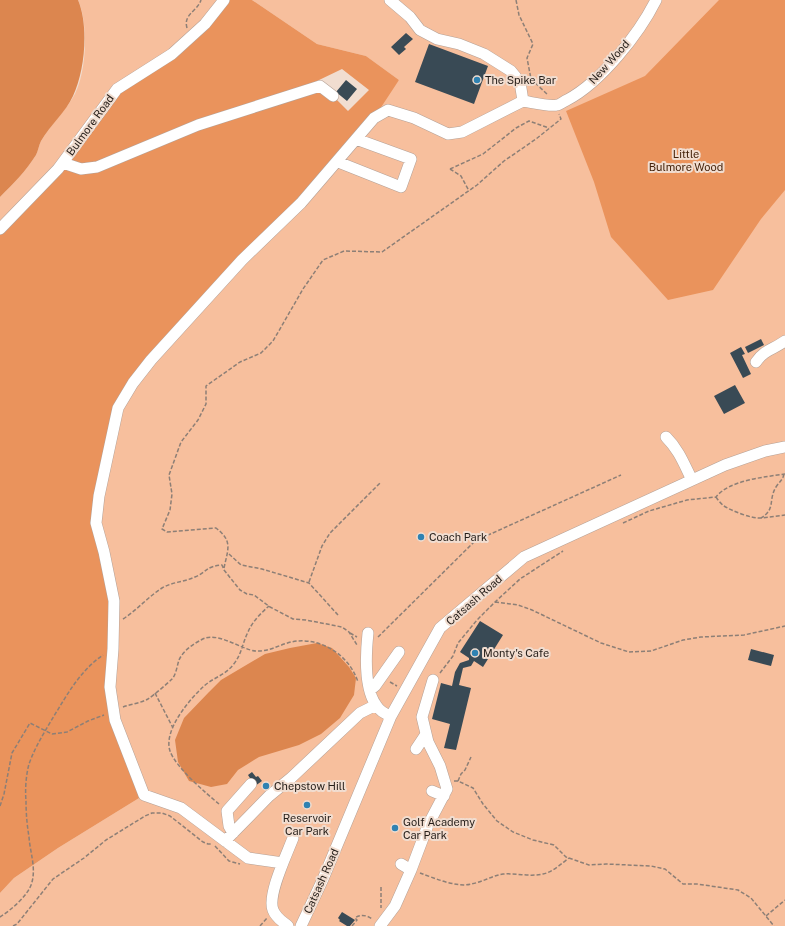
<svg xmlns="http://www.w3.org/2000/svg" width="785" height="926" viewBox="0 0 785 926" font-family="'Public Sans',sans-serif">
<style>
.green{fill:#f7bf9d}
.forest{fill:#ea935c;fill-rule:evenodd}
.water{fill:#dc864f}
.building{fill:#394a55}
.lines{fill:none;stroke-linecap:round;stroke-linejoin:round}
.minor-casing{stroke:#b5a196;stroke-width:12}
.path{stroke:#8d7f76;stroke-width:1.5;stroke-dasharray:4 2;stroke-linecap:butt}
.minor{stroke:#fff;stroke-width:11}
.poi-dot{fill:#2f82b2;stroke:#f1ddd0;stroke-width:1.5}
.labels{text-anchor:middle;stroke-width:4;stroke-linejoin:round;paint-order:stroke}
.street-label{font-size:11px;fill:#251e19;stroke:#f1ddd0}
.poi-label{font-size:11px;fill:#251e19;stroke:#f1ddd0;text-anchor:start}
.park-label{font-size:11px;fill:#45230b;stroke:#f1ddd0}
</style>
<rect width="100%" height="100%" fill="#f1ddd0"/>
<!-- green -->
<path class="green" d="M 78,0 L 224,0 L 0,229 L 0,197 C 13,184 26,171 36,155 C 38,151 39,145 41,141 C 50,126 63,113 72,99 C 87,76 89,24 78,0 Z
M 252,0 L 785,0 L 785,926 L 0,926 L 0,893 L 14,878 L 58,848 L 144,795 L 115,720 L 96,523 L 118,408 L 133,383 L 399,80 L 366,56 L 317,44 Z"/>
<!-- forest -->
<path class="forest" d="M 224,0 L 252,0 L 317,44 L 366,56 L 399,80 L 374,118 L 242,260 L 118,408 L 96,523 L 114,601 L 110,687 L 144,795 L 58,848 L 14,878 L 0,893 L 0,229 L 58,169 L 117,89 L 172,54 ZM 342,69 L 369,90 L 348,111 L 333,96 L 320,86 L 317,81 Z
M 719,0 L 785,0 L 785,190 L 761,219 L 713,290 L 668,300 L 611,237 L 594,182 L 566,111 L 645,76 Z"/>
<!-- water -->
<path class="water" d="M 0,0 L 78,0 C 89,26 85,71 73,96 C 66,112 50,125 41,141 C 39,145 38,151 36,155 C 26,171 13,184 0,197 Z
M 317,643 L 332,648 L 349,667 L 356,678 L 354,695 L 340,718 L 321,734 L 299,745 L 259,757 L 238,770 L 227,784 L 211,787 L 189,781 L 178,762 L 175,740 L 184,718 L 209,692 L 221,680 L 265,654 L 290,648 Z"/>
<!-- building -->
<path class="building" d="M 406,33 L 413,39 L 404,47 L 406,49 L 399,55 L 391,47 Z
M 429,44 L 488,66 L 474,104 L 415,82 Z
M 346,80 L 357,89 L 347,101 L 336,92 Z
M 761,339 L 764,345 L 748,353 L 745,347 Z
M 741,347 L 745,354 L 742,355 L 751,374 L 743,378 L 730,353 Z
M 735,385 L 745,403 L 724,414 L 714,396 Z
M 480,621 L 503,635 L 483,667 L 474,661 L 471,666 L 463,668 L 459,685 L 471,688 L 456,750 L 444,748 L 450,724 L 432,719 L 441,683 L 452,686 L 455,672 L 460,663 L 469,660 L 469,658 L 460,652 Z
M 751,649 L 774,655 L 771,666 L 748,660 Z
M 252,772 L 256,777 L 258,776 L 262,781 L 255,786 L 248,775 Z
M 342,912 L 355,920 L 350,926 L 347,926 L 339,921 L 340,920 L 338,918 Z"/>
<g class="lines">
<!-- minor casing -->
<g class="minor-casing">
<path id="minor" d="M 523,101 C 530,102 550,107 557,105 C 560,105 564,101 567,100 C 601,82 639,34 656,0
M 338,162 L 401,187 L 411,159 L 356,139
M 63,163 L 81,169 L 97,167 L 198,125 L 320,86 L 333,96
M 0,229 L 58,169 L 117,89 L 172,54 L 205,24 L 224,0
M 756,362 C 764,350 774,349 785,341
M 666,437 C 679,450 684,464 692,480
M 368,633 C 366,652 364,688 376,705 C 379,710 385,714 391,716
M 370,690 L 375,686 L 399,652
M 416,749 L 426,734
M 432,791 L 444,796
M 233,833 L 229,826 L 227,811 L 251,784
M 225,841 L 269,796 L 291,778 L 360,713 L 376,705
M 283,863 L 248,858 L 181,808 L 144,795 L 115,720 L 110,687 L 113,649 L 114,601 L 104,552 L 96,523 L 99,496 L 118,408 L 133,383 L 151,360 L 242,260 L 301,203 L 374,118 L 388,110 L 414,118 L 448,134 L 462,132 L 523,101 L 520,82 L 511,71 L 484,54 L 459,44 L 437,39 L 420,30 L 410,17 L 390,0
M 401,864 L 411,870
M 288,926 C 282,921 276,918 273,910 C 267,895 287,854 293,838
M 301,926 L 323,879 L 391,716 L 440,628 L 524,557 L 725,465 L 765,451 L 785,447
M 380,926 L 395,906 L 411,870 L 428,825 L 447,789 L 440,766 L 428,742 L 422,717 L 433,680"/>
</g>
<!-- path -->
<path class="path" d="M 516,0 L 519,15 L 533,44 L 527,58 L 531,79 L 548,95
M 187,28 C 183,14 197,12 201,0
M 450,169 L 483,154 L 516,128 L 529,121 L 549,128
M 450,169 L 461,176 L 469,191
M 784,474 C 783,480 779,482 776,487 C 768,500 776,509 761,518 L 785,515
M 716,497 C 718,500 721,504 724,506 C 732,511 752,519 761,518
M 623,523 L 649,511 L 687,500 L 716,497 C 729,480 765,477 785,474
M 229,554 L 241,565 L 262,569 L 309,583 L 338,615
M 224,568 C 228,549 233,541 216,528 L 167,532 L 162,529 L 170,510 L 172,494 L 169,475 L 181,442 L 198,420 L 206,404 L 206,386 L 240,362 L 261,353 L 273,341 L 303,289 L 323,260 L 344,251 L 382,252 L 477,185 L 504,161 L 536,139 L 561,119 L 559,114
M 309,582 L 322,546 L 330,533 L 380,483
M 495,602 L 518,605 L 532,610 L 601,643 L 629,652 L 651,651 L 683,640 L 701,637 L 744,635 L 785,626
M 123,619 C 137,610 148,597 162,588 C 172,582 184,582 195,577 C 207,572 206,566 222,565 L 224,570 L 240,590 L 247,594 L 254,595 L 270,607 L 293,619 L 306,620 L 342,627 L 349,632 L 357,645
M 350,633 L 357,637
M 378,637 L 475,541 L 621,475
M 440,673 L 453,656 L 458,643 L 477,620 L 495,602 L 520,579 L 563,551
M 390,682 L 397,686
M 155,693 L 173,728
M 123,707 C 131,704 141,703 148,699 C 154,695 167,684 172,679 C 176,675 177,666 179,660 C 183,651 193,644 201,640 C 217,630 241,650 256,651 C 268,652 279,645 291,642 C 319,636 349,654 358,682
M 454,781 L 458,781 L 473,788 L 483,804 L 497,821 L 513,832 L 533,840 L 554,845 L 566,857 L 589,865 L 606,864 L 651,866 L 665,869 L 683,884 L 697,884 L 738,890 L 751,898 L 774,926
M 458,781 L 461,774 L 465,770 L 471,757
M 219,804 C 206,793 176,768 170,751 C 163,730 190,699 204,686 C 213,678 225,675 233,665 C 242,654 242,644 248,632 C 252,622 261,613 269,606
M 0,806 L 4,794 L 12,753 L 30,723 L 52,734 L 67,732 L 88,721 L 104,715
M 215,846 L 229,861 L 240,864
M 420,873 C 434,878 457,888 471,884 C 483,882 491,876 503,874 C 516,873 530,877 543,874 C 553,872 562,863 569,858
M 381,887 L 381,908
M 766,916 L 785,900
M 0,917 C 11,910 29,895 32,882 C 36,867 30,852 29,837 C 27,825 26,813 26,801 C 25,789 26,775 29,764 C 35,747 45,731 54,716 C 68,693 81,670 103,655
M 13,926 L 17,924 L 53,879 L 84,858 L 106,840 L 145,816 L 152,813 L 162,813 L 170,816 L 203,842 L 208,844 L 212,844
M 260,926 L 267,918
M 352,926 L 357,920 L 355,918 C 360,914 367,915 372,919"/>
<!-- minor -->
<use href="#minor" class="minor"/>
</g>
<!-- markers -->
<g class="poi-dot">
<circle cx="477" cy="80" r="4"/>
<circle cx="421" cy="537" r="4"/>
<circle cx="475" cy="653" r="4"/>
<circle cx="266" cy="786" r="4"/>
<circle cx="307" cy="805" r="4"/>
<circle cx="395" cy="828" r="4"/>
</g>
<g class="labels">
<!-- street labels -->
<g class="street-label">
<text transform="translate(609 62) rotate(-48)" y="4">New Wood</text>
<text transform="translate(90 125) rotate(-54)" y="4">Bulmore Road</text>
<text transform="translate(474 600) rotate(-41)" y="4">Catsash Road</text>
<text transform="translate(321 881) rotate(-66)" y="4">Catsash Road</text>
</g>
<!-- poi labels -->
<g class="poi-label">
<text x="485" y="84">The Spike Bar</text>
<text x="429" y="541">Coach Park</text>
<text x="483" y="657">Monty's Cafe</text>
<text x="274" y="790">Chepstow Hill</text>
<text x="307" y="822" text-anchor="middle">Reservoir<tspan x="307" dy="13">Car Park</tspan></text>
<text x="403" y="826">Golf Academy<tspan x="403" dy="13">Car Park</tspan></text>
</g>
<!-- park labels -->
<g class="park-label">
<text x="686" y="158">Little<tspan x="686" dy="13">Bulmore Wood</tspan></text>
</g>
</g>
</svg>
